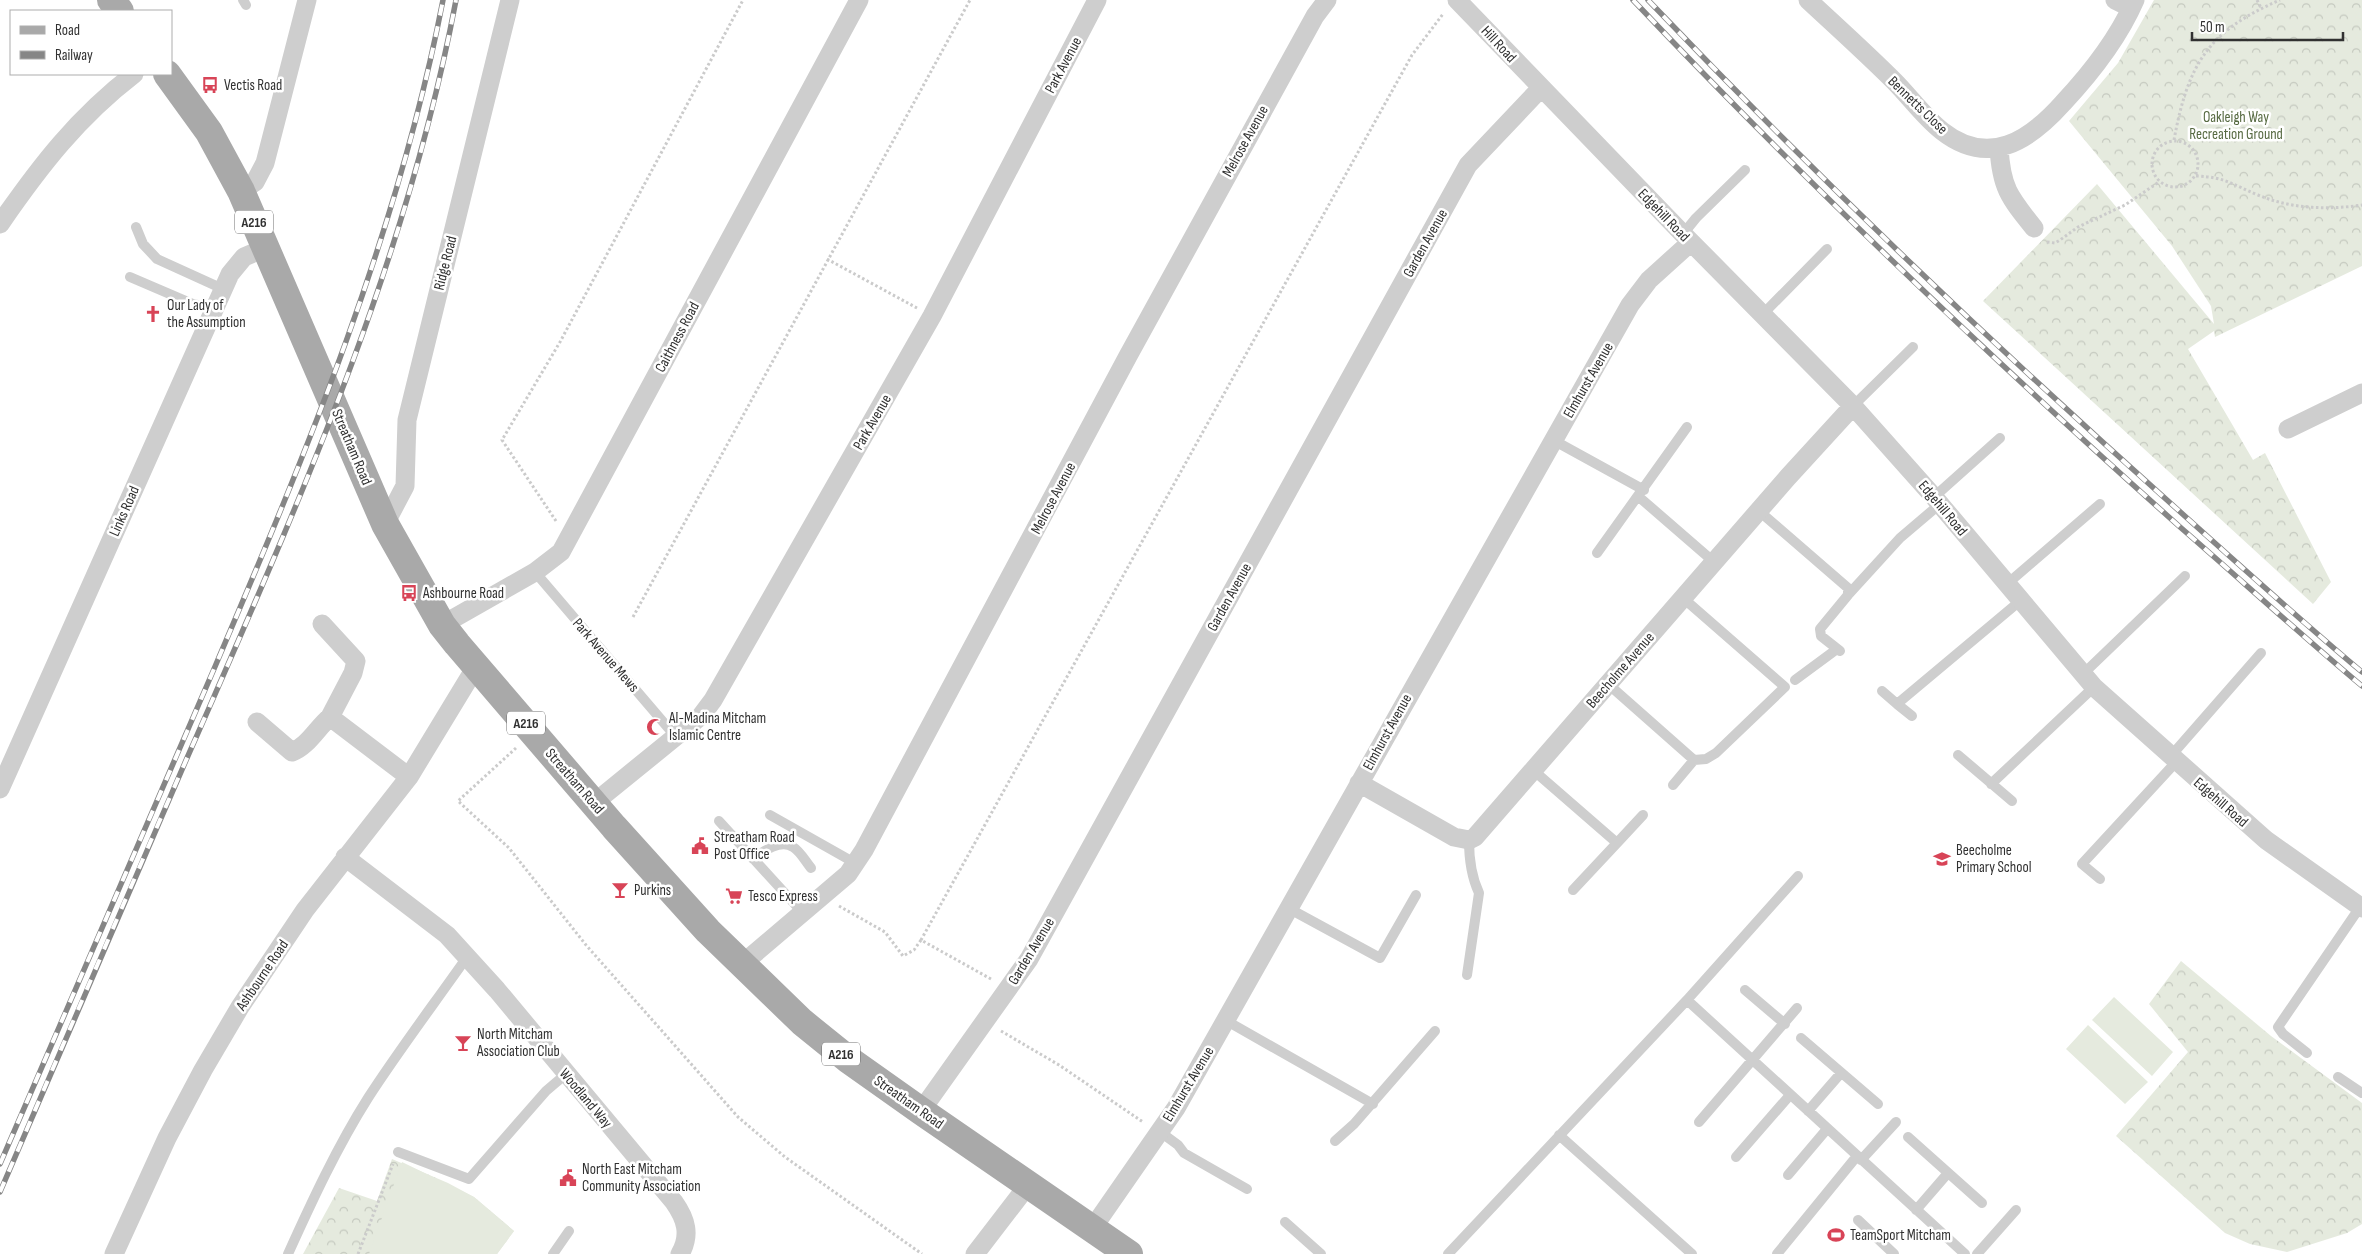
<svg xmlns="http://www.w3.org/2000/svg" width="2362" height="1254" viewBox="0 0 2362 1254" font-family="'Sofia Sans Condensed',sans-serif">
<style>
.forest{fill:url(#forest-crowns)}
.pitch{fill:#e5eade}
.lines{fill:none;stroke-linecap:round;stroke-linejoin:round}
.path{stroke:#cbcbcb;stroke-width:3;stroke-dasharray:2.5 2.5;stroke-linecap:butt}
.lane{stroke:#cecece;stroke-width:10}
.street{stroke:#cecece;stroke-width:19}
.primary{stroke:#a9a9a9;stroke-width:28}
.rail-casing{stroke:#868686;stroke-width:5.5}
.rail{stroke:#fff;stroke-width:4;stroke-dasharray:11;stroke-linecap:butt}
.labels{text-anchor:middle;stroke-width:5;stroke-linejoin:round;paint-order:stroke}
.shield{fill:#fff;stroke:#6f6f6f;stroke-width:1}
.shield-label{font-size:14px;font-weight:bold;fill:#313131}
.street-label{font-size:15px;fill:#313131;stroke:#fff}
.poi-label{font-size:15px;fill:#313131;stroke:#fff;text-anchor:start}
.park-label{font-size:15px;fill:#576a42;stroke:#fff}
</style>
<defs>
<pattern id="forest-crowns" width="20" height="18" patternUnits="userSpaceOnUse" patternTransform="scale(1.25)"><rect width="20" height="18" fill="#e5eade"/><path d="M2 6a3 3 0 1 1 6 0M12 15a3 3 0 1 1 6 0" fill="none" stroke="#c5c9bf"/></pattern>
</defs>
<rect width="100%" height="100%" fill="#fff"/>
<!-- forest -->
<path class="forest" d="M 2154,0 L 2362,0 L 2362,266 L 2215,337 L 2214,331 L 2188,349 L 2253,460 L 2265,453 L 2331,582 L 2313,604 L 1983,301 L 2097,184 L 2214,324 L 2211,306 L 2172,246 L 2069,121 L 2118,63 Z
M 2181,961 L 2271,1036 L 2362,1103 L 2362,1224 L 2347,1233 L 2287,1252 L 2250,1244 L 2225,1233 L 2116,1136 L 2188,1052 L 2149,1004 Z
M 392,1159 L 448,1183 L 474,1197 L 514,1231 L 497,1254 L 303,1254 L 339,1188 L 377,1201 Z"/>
<!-- pitch -->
<path class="pitch" d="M 2114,997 L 2173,1052 L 2152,1076 L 2092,1020 Z
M 2088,1025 L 2148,1082 L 2125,1104 L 2066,1049 Z
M 402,1162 L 474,1197 L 514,1231 L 497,1254 L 369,1254 Z"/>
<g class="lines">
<!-- path -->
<path class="path" d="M 2257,0 L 2261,8
M 2174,140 C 2188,64 2208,31 2280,0
M2152 164a23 23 0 1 1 46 0a23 23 0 1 1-46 0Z
M 2196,176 C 2226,177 2233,185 2258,195 C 2291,209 2328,210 2362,205
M 2047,242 L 2055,243 L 2060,240 L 2078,227 L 2125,205 L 2159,182
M 827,259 L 917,308
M 556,521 L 502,440 L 560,342 L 743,0
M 633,617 L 970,0
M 516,748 L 458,801 L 509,848 L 586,945 L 738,1117 L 785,1157 L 922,1254
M 839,906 L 885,932 L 903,956 L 914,950 L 921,940
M 991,979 L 921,940 L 1412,55 L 1443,14
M 1001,1031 L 1059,1065 L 1143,1122
M 358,1254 L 393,1164"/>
<!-- lane -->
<path class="lane" d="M 243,0 L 246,5
M 136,227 L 143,244 L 157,259 L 223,289
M 1683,234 L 1696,218 L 1745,170
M 130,277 L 193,304 L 215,309
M 1763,314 L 1827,249
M 1853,406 L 1913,347
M 1553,440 L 1644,490
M 1639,497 L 1714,562
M 1934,497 L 2000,438
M 1759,511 L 1848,588 L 1848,595 L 1820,629 L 1821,636 L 1840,651
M 1597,553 L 1687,427
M 535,572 L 676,737
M 2007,584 L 2100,504
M 1848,595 L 1900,538 L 1940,504
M 1683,598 L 1785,687 L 1716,753 L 1706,759 L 1694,760
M 2082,675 L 2185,576
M 1795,680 L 1837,649
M 1608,684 L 1694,760 L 1673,785
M 1882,691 L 1897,704
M 1912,716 L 1897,704 L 2020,601
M 1958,755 L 2012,801
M 2170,757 L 2261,653
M 1533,770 L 1617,843 L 1573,890
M 1991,784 L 2094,687
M 770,815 L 855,863
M 719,821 L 802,912
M 1617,843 L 1643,815
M 753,859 C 762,852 781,839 793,847 C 800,851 806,862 811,868
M 2100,879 L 2082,864 L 2176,762
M 1288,908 L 1380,958 L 1416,895
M 1467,975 L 1479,893 C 1471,876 1469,858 1469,840
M 1745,990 L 1785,1024
M 1687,1000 L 1965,1254
M 1225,1020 L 1373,1104
M 1801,1038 L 1878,1104
M 2307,1053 L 2283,1034 L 2278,1027 L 2360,907
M 2338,1077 L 2362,1093
M 1808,1111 L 1841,1073
M 1699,1122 L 1797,1008
M 1159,1131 L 1178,1145 L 1184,1153 L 1247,1189
M 1559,1135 L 1692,1254
M 1908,1137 L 1982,1203
M 1335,1141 L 1354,1124 L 1435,1031
M 398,1152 L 469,1179 L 546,1091 L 566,1074
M 1736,1157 L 1790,1095
M 1861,1160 L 1896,1122
M 1788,1175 L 1827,1129
M 1916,1210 L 1948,1173
M 1858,1220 L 1894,1254
M 1285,1222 L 1321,1254
M 288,1254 C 312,1201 337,1147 368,1098 C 399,1050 434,1004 467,957
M 553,1254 L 569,1231
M 1448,1254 L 1687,1000 L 1798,876
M 1777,1254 L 1857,1156
M 1977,1254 L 2016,1210"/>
<!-- street -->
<path class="street" d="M 1457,0 L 1683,234 L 1853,406 L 1934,497 L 2094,687 L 2266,840 L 2362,908
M 1808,0 C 1837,27 1866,53 1894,81 C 1910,97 1924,117 1942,131 C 1989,168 2030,140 2063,103 C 2092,72 2118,39 2135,0
M 2115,0 L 2131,8
M 1999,147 C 2001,187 2009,197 2034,228
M 241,191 L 255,182 L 265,163 L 307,0
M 0,224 C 40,166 78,117 134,74
M 2288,429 L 2362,393
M 385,524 L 405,486 L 407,420 L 510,0
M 322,624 L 356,661 L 353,673 L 330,717
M 442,625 L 535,572 L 561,552 L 859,0
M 257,722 L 292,752 C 308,746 317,728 330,717 L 409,777
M 1359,783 L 1454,837 L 1469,840 L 1475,837 L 1788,477 L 1853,406
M 0,789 L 230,274 L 244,257 L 265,248
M 594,803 L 701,716 L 713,700 L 932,316 L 1097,0
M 345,857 L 447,935 L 497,990 L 674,1202 C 686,1219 691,1235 680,1254
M 741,965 L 848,874 L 864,850 L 1128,356 L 1315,16 L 1327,0
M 921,1111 L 1029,959 L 1468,165 L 1541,88
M 1092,1229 L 1176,1108 L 1630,305 L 1649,280 L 1691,242
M 114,1254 L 167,1138 L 203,1070 L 240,1007 L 305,910 L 409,777 L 477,665
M 975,1254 L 1028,1185"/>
<!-- primary -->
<path class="primary" d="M 111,0 L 120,11
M 167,74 L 209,132 L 241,191 L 385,524 L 442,625 L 457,644 L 614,827 L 708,931 L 802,1022 L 849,1060 L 921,1111 L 1129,1254"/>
<!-- rail casing -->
<g class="rail-casing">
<path id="rail" d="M 1633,0 C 1807,184 1991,358 2180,527 C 2241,580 2300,634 2362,686
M 1648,0 C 1817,177 1994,346 2177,509 C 2238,564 2299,619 2362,672
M 0,1164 C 71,999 143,834 214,669 C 307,451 398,233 443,0
M 0,1192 C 69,1031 138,869 209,708 C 310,477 409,250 456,0"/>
</g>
<!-- rail -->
<use href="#rail" class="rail"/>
</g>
<!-- icons -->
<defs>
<g id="bus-bare" transform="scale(1.35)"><path d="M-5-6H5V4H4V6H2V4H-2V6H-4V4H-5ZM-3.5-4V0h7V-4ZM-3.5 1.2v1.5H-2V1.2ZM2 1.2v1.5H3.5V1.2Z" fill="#d84457" stroke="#fff" stroke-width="2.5" paint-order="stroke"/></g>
<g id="church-bare" transform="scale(1.35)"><path d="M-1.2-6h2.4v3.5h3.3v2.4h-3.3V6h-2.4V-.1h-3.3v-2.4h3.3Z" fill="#d84457" stroke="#fff" stroke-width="2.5" paint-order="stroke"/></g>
<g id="mosque-bare" transform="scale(1.35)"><path d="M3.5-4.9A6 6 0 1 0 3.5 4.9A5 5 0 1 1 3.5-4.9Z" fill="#d84457" stroke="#fff" stroke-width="2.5" paint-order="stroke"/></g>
<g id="civic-bare" transform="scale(1.35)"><path d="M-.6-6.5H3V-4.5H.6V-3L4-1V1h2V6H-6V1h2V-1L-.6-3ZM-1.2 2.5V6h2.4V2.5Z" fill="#d84457" stroke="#fff" stroke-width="2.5" paint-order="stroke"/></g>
<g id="school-bare" transform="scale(1.35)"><path d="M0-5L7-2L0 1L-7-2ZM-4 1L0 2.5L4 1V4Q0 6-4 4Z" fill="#d84457" stroke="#fff" stroke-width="2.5" paint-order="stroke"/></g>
<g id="bar-bare" transform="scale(1.35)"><path d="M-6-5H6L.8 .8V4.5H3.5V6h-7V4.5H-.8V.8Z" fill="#d84457" stroke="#fff" stroke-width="2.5" paint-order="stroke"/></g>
<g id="supermarket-bare" transform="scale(1.35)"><path d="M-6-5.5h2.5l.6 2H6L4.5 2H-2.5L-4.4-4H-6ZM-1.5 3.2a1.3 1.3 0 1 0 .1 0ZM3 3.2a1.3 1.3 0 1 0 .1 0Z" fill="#d84457" stroke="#fff" stroke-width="2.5" paint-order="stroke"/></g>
<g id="stadium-bare" transform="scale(1.35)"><path d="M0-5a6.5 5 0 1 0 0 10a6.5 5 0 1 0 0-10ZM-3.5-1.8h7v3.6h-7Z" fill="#d84457" stroke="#fff" stroke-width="2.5" paint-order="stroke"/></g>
</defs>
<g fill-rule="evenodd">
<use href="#bus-bare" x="210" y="85"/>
<use href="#church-bare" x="153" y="314"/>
<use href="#bus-bare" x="409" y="593"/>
<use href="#mosque-bare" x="655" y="727"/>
<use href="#civic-bare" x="700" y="846"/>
<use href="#school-bare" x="1942" y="859"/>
<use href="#bar-bare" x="620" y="890"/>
<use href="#supermarket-bare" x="734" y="896"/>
<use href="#bar-bare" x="463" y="1043"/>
<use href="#civic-bare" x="568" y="1178"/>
<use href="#stadium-bare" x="1836" y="1235"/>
</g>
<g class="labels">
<!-- shield labels -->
<g class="shield">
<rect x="235" y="210.5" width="38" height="23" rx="4"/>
<rect x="507" y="711.5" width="38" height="23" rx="4"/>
<rect x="822" y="1042.5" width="38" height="23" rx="4"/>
</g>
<g class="shield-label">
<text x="254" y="227">A216</text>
<text x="526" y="728">A216</text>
<text x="841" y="1059">A216</text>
</g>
<!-- street labels -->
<g class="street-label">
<text transform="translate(1499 44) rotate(47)" y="5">Hill Road</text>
<text transform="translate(1063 65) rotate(-62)" y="5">Park Avenue</text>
<text transform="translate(1918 105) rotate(44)" y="5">Bennetts Close</text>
<text transform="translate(1245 141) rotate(-61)" y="5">Melrose Avenue</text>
<text transform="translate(1664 215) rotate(46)" y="5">Edgehill Road</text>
<text transform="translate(1425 243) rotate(-61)" y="5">Garden Avenue</text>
<text transform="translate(445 263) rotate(-76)" y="5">Ridge Road</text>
<text transform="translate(677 337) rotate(-62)" y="5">Caithness Road</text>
<text transform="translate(1588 380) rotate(-60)" y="5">Elmhurst Avenue</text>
<text transform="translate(872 422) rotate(-60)" y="5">Park Avenue</text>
<text transform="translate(352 447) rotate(67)" y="5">Streatham Road</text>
<text transform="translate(1053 498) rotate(-62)" y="5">Melrose Avenue</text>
<text transform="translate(1943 508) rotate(50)" y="5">Edgehill Road</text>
<text transform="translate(124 511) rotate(-66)" y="5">Links Road</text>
<text transform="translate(1229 597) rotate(-61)" y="5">Garden Avenue</text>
<text transform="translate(606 655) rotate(49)" y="5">Park Avenue Mews</text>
<text transform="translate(1620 670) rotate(-49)" y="5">Beecholme Avenue</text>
<text transform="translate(1387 732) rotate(-61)" y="5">Elmhurst Avenue</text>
<text transform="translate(575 781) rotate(49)" y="5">Streatham Road</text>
<text transform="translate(2221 802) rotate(41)" y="5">Edgehill Road</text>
<text transform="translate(1031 951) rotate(-59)" y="5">Garden Avenue</text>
<text transform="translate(262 975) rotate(-56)" y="5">Ashbourne Road</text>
<text transform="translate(1188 1084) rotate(-59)" y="5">Elmhurst Avenue</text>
<text transform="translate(586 1098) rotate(50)" y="5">Woodland Way</text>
<text transform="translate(909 1102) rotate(35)" y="5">Streatham Road</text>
</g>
<!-- poi labels -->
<g class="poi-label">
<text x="224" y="90">Vectis Road</text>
<text x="167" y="310">Our Lady of<tspan x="167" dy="17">the Assumption</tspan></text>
<text x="423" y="598">Ashbourne Road</text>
<text x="669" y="723">Al-Madina Mitcham<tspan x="669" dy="17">Islamic Centre</tspan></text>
<text x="714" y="842">Streatham Road<tspan x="714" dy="17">Post Office</tspan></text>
<text x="1956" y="855">Beecholme<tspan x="1956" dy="17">Primary School</tspan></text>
<text x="634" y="895">Purkins</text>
<text x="748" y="901">Tesco Express</text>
<text x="477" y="1039">North Mitcham<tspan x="477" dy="17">Association Club</tspan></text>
<text x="582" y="1174">North East Mitcham<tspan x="582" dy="17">Community Association</tspan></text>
<text x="1850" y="1240">TeamSport Mitcham</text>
</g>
<!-- park labels -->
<g class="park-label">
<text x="2236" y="122">Oakleigh Way<tspan x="2236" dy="17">Recreation Ground</tspan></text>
</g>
</g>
<!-- legend -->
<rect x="10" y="10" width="162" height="65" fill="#ffffff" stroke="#adadad"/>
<rect x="20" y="26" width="25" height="8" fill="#a9a9a9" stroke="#adadad"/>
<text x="55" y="35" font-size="15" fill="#313131">Road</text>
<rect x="20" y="51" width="25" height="8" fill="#868686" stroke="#adadad"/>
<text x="55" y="60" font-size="15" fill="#313131">Railway</text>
<!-- scale -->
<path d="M2192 32v8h151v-8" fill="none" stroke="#313131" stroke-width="2.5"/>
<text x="2200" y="32" font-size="15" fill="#313131" stroke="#ffffff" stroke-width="4" paint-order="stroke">50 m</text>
</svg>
